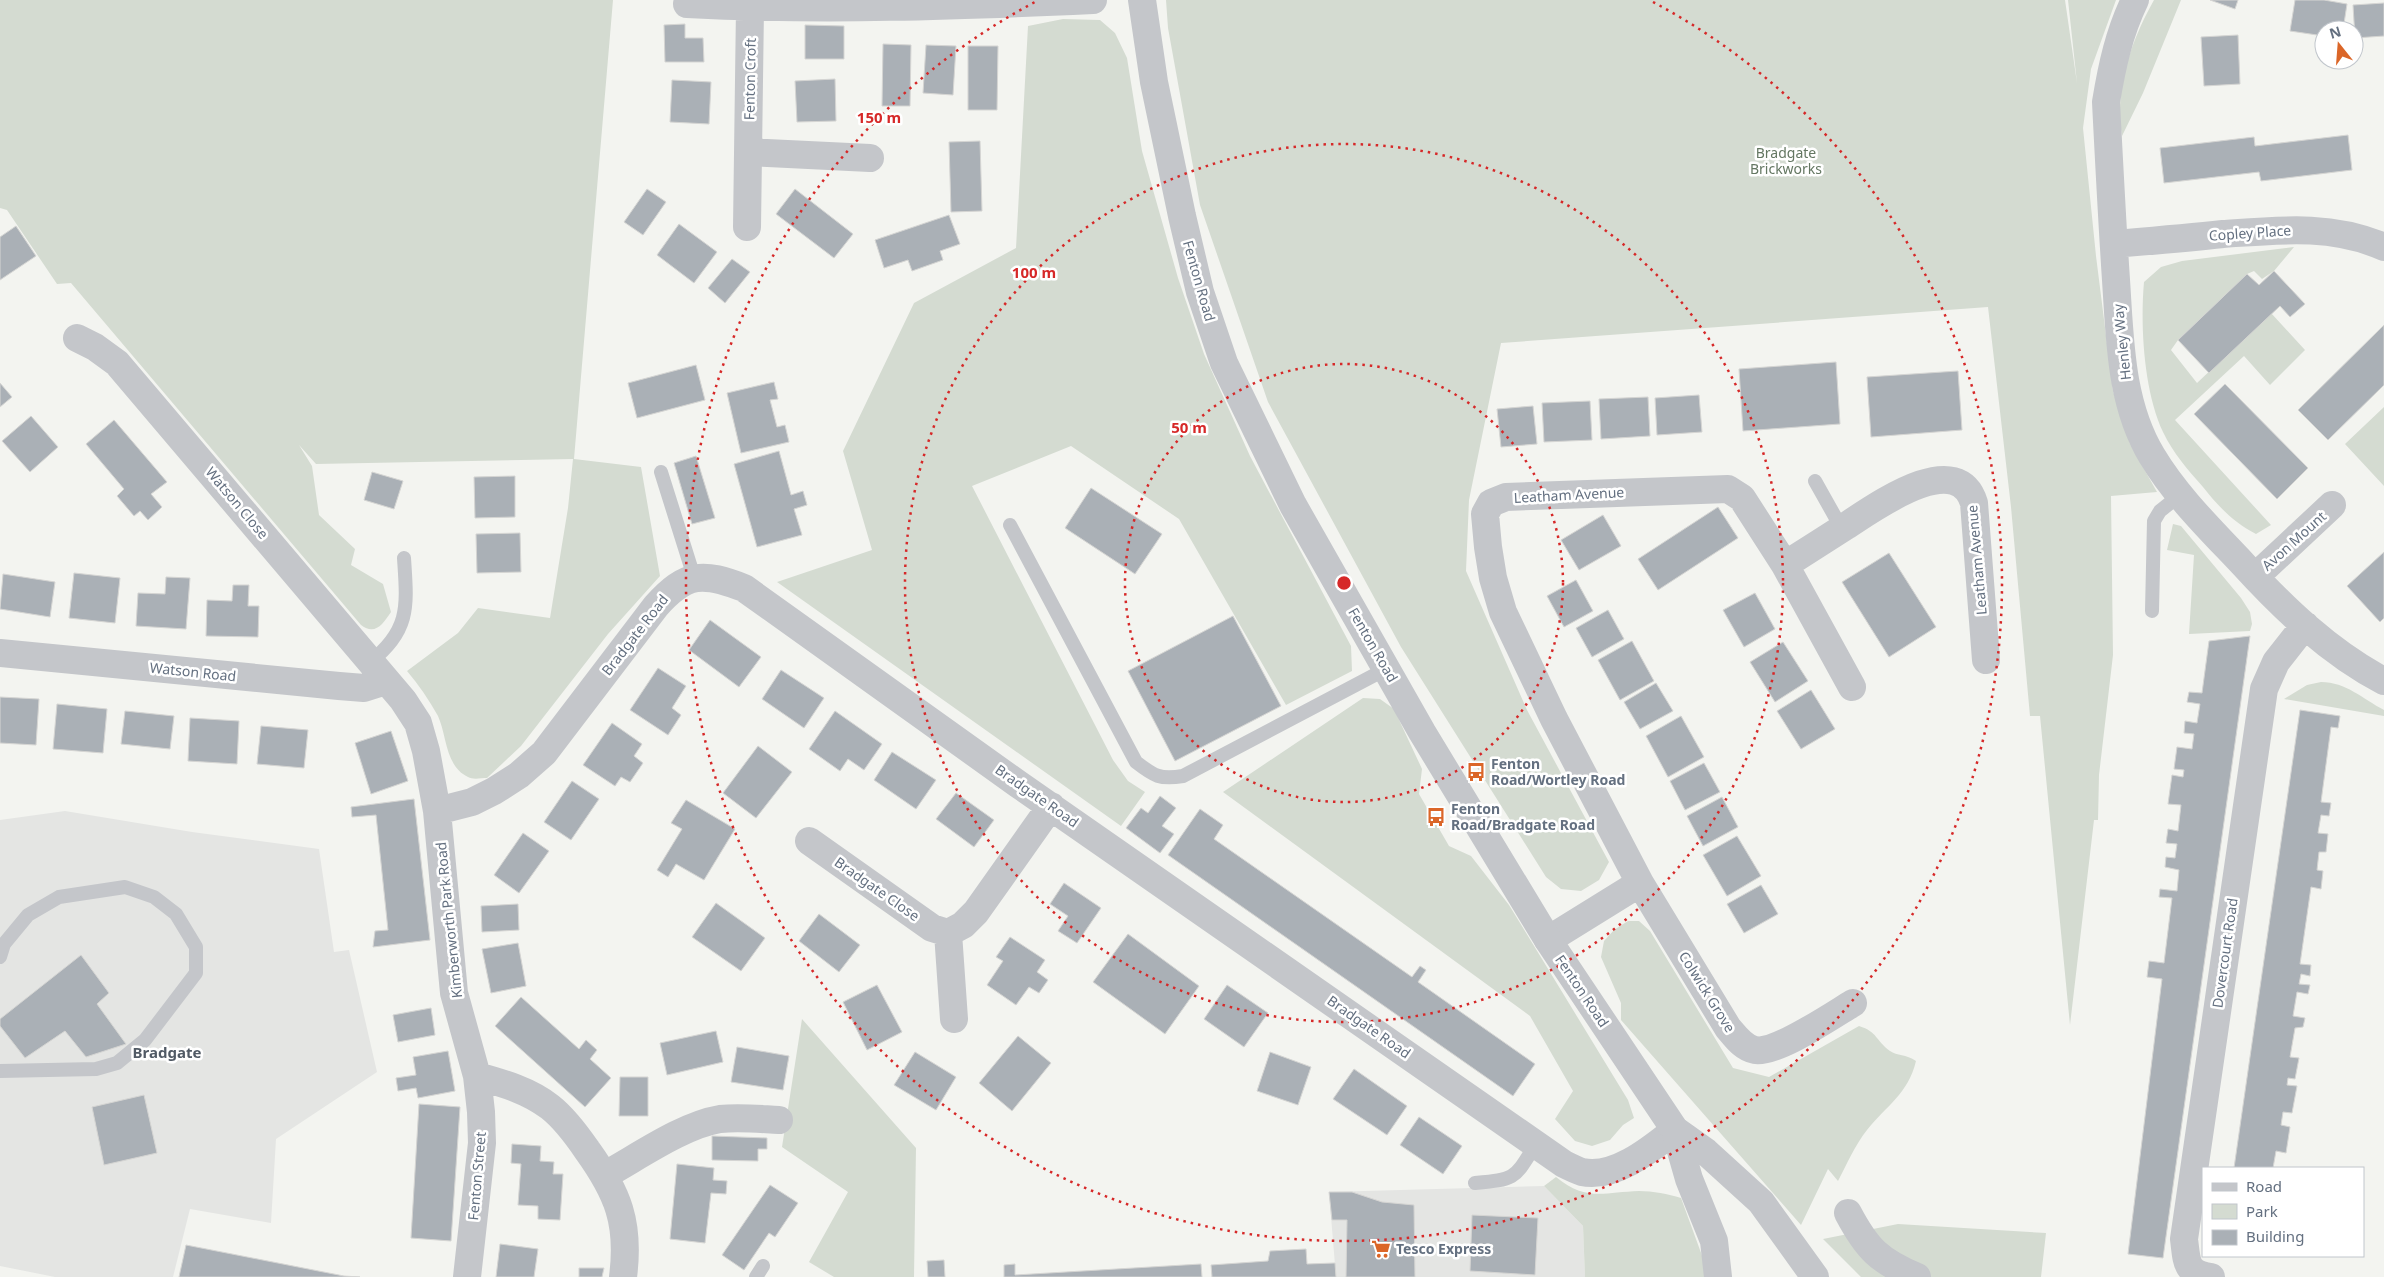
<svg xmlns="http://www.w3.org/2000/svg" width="2384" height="1277" viewBox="0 0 2384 1277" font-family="'Noto Sans',sans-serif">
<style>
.built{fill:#e4e5e3}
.green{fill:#d4dbd1}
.building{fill:#aab0b6;stroke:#d5d5d3}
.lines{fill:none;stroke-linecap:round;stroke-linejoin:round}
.service{stroke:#c4c6ca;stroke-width:14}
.minor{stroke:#c4c6ca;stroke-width:28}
.tertiary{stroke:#c4c6ca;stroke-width:28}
.ring{fill:none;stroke:#d62828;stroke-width:2.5;stroke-dasharray:2.5 5}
.labels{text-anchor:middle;stroke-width:5;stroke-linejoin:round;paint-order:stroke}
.street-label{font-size:14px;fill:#647080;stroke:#fff}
.park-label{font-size:14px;fill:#647762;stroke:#fff}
.poi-label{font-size:14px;font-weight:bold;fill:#647080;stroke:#fff;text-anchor:start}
.neighbourhood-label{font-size:15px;font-weight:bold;fill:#515a65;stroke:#fff}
.centre{fill:#d62828;stroke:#fff;stroke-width:2.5}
.ring-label{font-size:15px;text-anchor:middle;font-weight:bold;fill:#d62828;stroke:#fff;stroke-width:5;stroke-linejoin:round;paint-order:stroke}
</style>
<rect width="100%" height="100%" fill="#f3f4f0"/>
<!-- built -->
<path class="built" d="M 65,811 L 192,832 L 319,849 L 334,952 L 349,950 L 377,1072 L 276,1139 L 271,1223 L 190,1209 L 173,1277 L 55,1277 L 0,1266 L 0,820 Z
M 1544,1186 L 1583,1226 L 1585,1277 L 1336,1277 L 1329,1192 Z"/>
<!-- green -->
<path class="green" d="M 0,0 L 613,0 L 574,459 L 641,467 L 660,576 L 608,634 L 521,746 L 487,778 C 481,778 473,780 468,777 C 445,766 447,736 438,716 C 429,700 419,685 407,671 L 458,633 L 478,608 L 550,618 L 568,508 L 573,459 L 316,464 L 299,445 L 312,466 L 319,515 L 355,549 L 351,565 L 383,584 L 391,612 C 383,624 375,636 361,625 L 71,283 L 57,284 L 7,210 L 0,208 Z
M 1166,0 L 2065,0 L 2077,83 L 2068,0 L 2116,0 L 2091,69 L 2083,128 L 2096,256 L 2113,391 L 2130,444 L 2157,492 L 2111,496 L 2113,655 L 2099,775 L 2098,820 L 2094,820 L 2070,1025 L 2040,716 L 2030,716 L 2011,507 L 1988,307 L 1501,343 L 1469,500 L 1466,571 L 1527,710 L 1609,862 L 1599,880 L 1581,891 L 1561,889 L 1546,877 L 1401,647 L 1268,402 L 1200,205 L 1168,28 Z
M 2154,0 L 2181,0 L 2143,93 L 2122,136 C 2114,89 2131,41 2154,0 Z
M 1063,19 L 1100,20 L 1115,33 L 1127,58 L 1142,151 L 1178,278 L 1204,354 L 1250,456 L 1351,646 L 1352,671 L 1286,705 L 1179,519 L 1071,446 L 972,486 L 1113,760 L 1128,781 L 1145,792 L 1121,826 L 777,582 L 872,550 L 843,451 L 914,303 L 1016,248 L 1028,26 Z
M 2294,247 L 2274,271 L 2262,279 L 2254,271 L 2247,274 L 2178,340 L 2171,350 L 2197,383 L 2271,313 L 2305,350 L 2270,385 L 2244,356 L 2175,420 L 2271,525 L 2256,534 C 2234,523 2218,506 2203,487 C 2188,470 2173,453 2163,432 C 2144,391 2140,327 2144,282 L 2161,267 L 2182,261 Z
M 2384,407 L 2384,486 L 2345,444 Z
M 2173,524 L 2181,526 L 2241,598 L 2250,612 L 2252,624 L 2250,631 L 2189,634 L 2194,555 L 2167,550 Z
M 2321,682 C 2346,682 2363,699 2384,710 L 2384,716 L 2284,699 L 2307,685 Z
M 1363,698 L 1380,699 L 1394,709 L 1422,769 L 1419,794 L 1449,846 L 1471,856 L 1509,905 L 1628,1100 L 1634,1118 L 1623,1125 L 1610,1140 L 1592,1146 L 1575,1141 L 1555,1119 L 1573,1091 L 1530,1016 L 1223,792 Z
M 1628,921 L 1639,921 L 1650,931 L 1733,1068 L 1769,1077 L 1859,1026 C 1878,1032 1875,1040 1890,1051 C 1897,1056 1906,1054 1916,1061 C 1908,1094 1887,1105 1867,1130 C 1855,1145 1847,1164 1838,1181 L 1828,1169 L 1801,1225 L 1621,1020 L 1621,1003 L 1601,957 L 1604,941 L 1614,930 Z
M 802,1019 L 916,1148 L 914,1277 L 834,1277 L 809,1262 L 848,1192 L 782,1147 Z
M 1556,1177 C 1586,1202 1604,1192 1639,1191 C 1653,1191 1668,1194 1681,1198 L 1704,1261 L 1706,1277 L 1585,1277 L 1583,1226 L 1544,1186 Z
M 1898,1224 L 2046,1233 L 2041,1277 L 1861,1277 L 1823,1239 Z"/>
<!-- building -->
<path class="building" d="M 2210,0 L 2238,0 L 2235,9 Z
M 2295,0 L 2324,0 L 2347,4 L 2343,30 L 2324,30 L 2324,36 L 2290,31 Z
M 2384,3 L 2384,36 L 2355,38 L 2353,5 Z
M 685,24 L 685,38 L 703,38 L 704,62 L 665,62 L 664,25 Z
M 805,25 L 844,26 L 844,59 L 805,59 Z
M 2238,35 L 2240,84 L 2204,86 L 2201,37 Z
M 883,44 L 911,45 L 910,106 L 882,106 Z
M 926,45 L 956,46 L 953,95 L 923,93 Z
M 968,46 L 998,46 L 997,110 L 968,110 Z
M 835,79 L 836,121 L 797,122 L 795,81 Z
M 672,80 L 711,82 L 709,124 L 670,122 Z
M 2348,135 L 2352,170 L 2261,181 L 2259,172 L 2164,183 L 2160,148 L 2254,137 L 2255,146 Z
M 980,141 L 982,211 L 951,212 L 949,142 Z
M 647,189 L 666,202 L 643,235 L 624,222 Z
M 795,189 L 853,234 L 834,258 L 776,214 Z
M 949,215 L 960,244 L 940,251 L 943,260 L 912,271 L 908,260 L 884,268 L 875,240 Z
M 679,224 L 717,252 L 694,283 L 657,255 Z
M 16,226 L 36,256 L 0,280 L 0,237 Z
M 732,259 L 750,272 L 725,303 L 708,288 Z
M 2274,271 L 2305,304 L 2290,317 L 2280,306 L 2209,373 L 2178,340 L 2247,274 L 2259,285 Z
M 2384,325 L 2384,385 L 2328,440 L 2298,410 Z
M 1836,362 L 1840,424 L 1743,431 L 1739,369 Z
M 696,365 L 705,400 L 637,418 L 628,383 Z
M 1958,371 L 1962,430 L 1871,437 L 1867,377 Z
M 774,382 L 778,399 L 770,400 L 777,427 L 785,425 L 789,442 L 741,453 L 727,393 Z
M 0,383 L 12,397 L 0,407 Z
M 2225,384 L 2308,468 L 2277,499 L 2194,414 Z
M 1699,395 L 1702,432 L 1657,435 L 1655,398 Z
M 1648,397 L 1650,436 L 1601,439 L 1599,399 Z
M 1590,401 L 1592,440 L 1544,442 L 1542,403 Z
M 1533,406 L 1537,444 L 1501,447 L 1497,409 Z
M 31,416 L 58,447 L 30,472 L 2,441 Z
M 114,420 L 167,482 L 151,494 L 162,507 L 148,520 L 140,511 L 134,516 L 117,496 L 124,489 L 86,444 Z
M 779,451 L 791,495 L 803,491 L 807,505 L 794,509 L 802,535 L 757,547 L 734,464 Z
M 696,456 L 715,518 L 692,524 L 674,463 Z
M 372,472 L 403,481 L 394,509 L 364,500 Z
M 515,476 L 515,517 L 475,518 L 474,477 Z
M 1091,488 L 1162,534 L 1135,574 L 1065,528 Z
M 1718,507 L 1738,538 L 1658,590 L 1638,559 Z
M 1603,515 L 1621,546 L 1579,570 L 1561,540 Z
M 520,533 L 521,572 L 477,573 L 476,534 Z
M 2384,552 L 2384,618 L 2380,622 L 2347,586 Z
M 1889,553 L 1936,627 L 1889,657 L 1842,582 Z
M 74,573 L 120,578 L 115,623 L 69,618 Z
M 3,574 L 55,582 L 50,617 L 0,609 Z
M 166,577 L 190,578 L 186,629 L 136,626 L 138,593 L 165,594 Z
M 1576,580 L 1593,611 L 1564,627 L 1547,596 Z
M 233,585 L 249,585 L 248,606 L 259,606 L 258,637 L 206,636 L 207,600 L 232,601 Z
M 1755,593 L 1775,629 L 1744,647 L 1723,610 Z
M 1608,610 L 1624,639 L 1592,657 L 1576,628 Z
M 1233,616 L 1281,706 L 1175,761 L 1128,671 Z
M 710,620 L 761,657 L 739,687 L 689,650 Z
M 2250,636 L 2163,1258 L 2128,1254 L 2162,979 L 2147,977 L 2149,961 L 2164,963 L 2172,898 L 2159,897 L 2160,889 L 2177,891 L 2179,870 L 2165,867 L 2166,857 L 2175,858 L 2177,844 L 2166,843 L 2168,829 L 2178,831 L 2181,805 L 2168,804 L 2172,775 L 2183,777 L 2184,770 L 2174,769 L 2177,747 L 2192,749 L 2194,734 L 2184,733 L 2185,721 L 2197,723 L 2200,704 L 2187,702 L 2189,692 L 2202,693 L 2209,641 Z
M 1632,641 L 1654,681 L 1620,700 L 1598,660 Z
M 1783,642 L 1808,681 L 1775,702 L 1750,662 Z
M 658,668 L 686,686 L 672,708 L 681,715 L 668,735 L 630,710 Z
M 781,670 L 824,698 L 804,728 L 762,699 Z
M 1656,683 L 1673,711 L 1640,729 L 1624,702 Z
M 1811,690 L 1835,729 L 1801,749 L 1777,711 Z
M 0,697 L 39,699 L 36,745 L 0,743 Z
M 57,704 L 107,709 L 103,753 L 53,749 Z
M 2300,710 L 2340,716 L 2338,728 L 2331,727 L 2321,802 L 2331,803 L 2329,816 L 2321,815 L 2318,833 L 2328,834 L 2326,852 L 2319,852 L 2317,870 L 2323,871 L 2321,889 L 2311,887 L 2300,964 L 2311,965 L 2310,976 L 2301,974 L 2299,984 L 2310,985 L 2308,994 L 2297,992 L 2293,1016 L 2305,1018 L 2303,1027 L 2295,1028 L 2290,1057 L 2299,1058 L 2295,1079 L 2288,1078 L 2287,1085 L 2297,1086 L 2292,1113 L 2283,1112 L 2281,1125 L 2290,1127 L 2286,1153 L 2276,1151 L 2273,1168 L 2278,1168 L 2234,1168 Z
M 125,711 L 174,716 L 170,749 L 121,744 Z
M 835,711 L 882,744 L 864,770 L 848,759 L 840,771 L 809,749 Z
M 1681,716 L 1704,757 L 1668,777 L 1646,736 Z
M 190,718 L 239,721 L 237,764 L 188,761 Z
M 612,723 L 642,744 L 634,756 L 643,763 L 630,782 L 621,777 L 615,786 L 583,765 Z
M 261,726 L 308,730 L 304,768 L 257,764 Z
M 391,731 L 408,781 L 371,794 L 355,743 Z
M 758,746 L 792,772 L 756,818 L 723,793 Z
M 892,752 L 936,780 L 916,809 L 874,780 Z
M 1704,763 L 1720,792 L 1685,810 L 1670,781 Z
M 572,781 L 599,799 L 571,840 L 544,822 Z
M 956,793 L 994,820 L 974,847 L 936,819 Z
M 1160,796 L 1176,808 L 1162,826 L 1174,834 L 1160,853 L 1126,828 L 1141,808 L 1148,813 Z
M 1722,797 L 1738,827 L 1703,846 L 1687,816 Z
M 414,799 L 430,940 L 373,947 L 375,931 L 388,930 L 376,815 L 352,817 L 351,807 Z
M 686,800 L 735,829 L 704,880 L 676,864 L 668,877 L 657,870 L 682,829 L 671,823 Z
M 1200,809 L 1223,825 L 1214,839 L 1412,977 L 1420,966 L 1426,970 L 1418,982 L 1535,1064 L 1513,1096 L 1168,855 Z
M 523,833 L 549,851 L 519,893 L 494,875 Z
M 1737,836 L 1761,876 L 1727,896 L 1703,855 Z
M 1064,883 L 1101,908 L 1077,943 L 1058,931 L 1068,916 L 1050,904 Z
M 1761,885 L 1778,914 L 1744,933 L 1727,904 Z
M 716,903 L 765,938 L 741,971 L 692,937 Z
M 518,904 L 519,930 L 482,932 L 481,906 Z
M 819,914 L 860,945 L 839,972 L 799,941 Z
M 1128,934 L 1199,986 L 1165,1034 L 1093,982 Z
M 1010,937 L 1045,960 L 1037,972 L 1048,980 L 1039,993 L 1029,987 L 1016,1005 L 987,985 L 1003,961 L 996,957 Z
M 518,943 L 526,986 L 491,993 L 482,949 Z
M 81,955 L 109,993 L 97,1004 L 126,1044 L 86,1057 L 65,1031 L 25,1058 L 0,1026 L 0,1019 Z
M 877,985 L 902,1032 L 867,1050 L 843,1002 Z
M 1227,985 L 1268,1013 L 1244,1047 L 1204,1019 Z
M 521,997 L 579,1049 L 586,1040 L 597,1050 L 590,1059 L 611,1078 L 585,1107 L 495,1026 Z
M 431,1008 L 435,1035 L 398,1042 L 393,1015 Z
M 716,1031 L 723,1062 L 667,1075 L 660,1043 Z
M 1018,1036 L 1051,1063 L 1012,1111 L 979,1083 Z
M 737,1047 L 789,1056 L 783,1090 L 731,1082 Z
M 448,1051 L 455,1091 L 418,1098 L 416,1088 L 398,1091 L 396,1078 L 416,1075 L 413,1057 Z
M 915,1052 L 956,1077 L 936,1110 L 894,1085 Z
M 1270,1052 L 1311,1067 L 1298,1105 L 1257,1091 Z
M 1354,1069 L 1407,1106 L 1387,1135 L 1333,1099 Z
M 620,1077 L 648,1077 L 648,1116 L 619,1116 Z
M 144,1095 L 157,1153 L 104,1165 L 92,1107 Z
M 419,1104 L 460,1107 L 451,1241 L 411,1238 Z
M 1419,1117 L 1462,1146 L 1443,1174 L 1400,1145 Z
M 712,1136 L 767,1138 L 767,1149 L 758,1149 L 758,1161 L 712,1160 Z
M 512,1144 L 541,1146 L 540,1161 L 554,1162 L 553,1174 L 563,1174 L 560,1220 L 538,1219 L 538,1206 L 518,1205 L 521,1164 L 511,1163 Z
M 677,1164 L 714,1168 L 713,1180 L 727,1181 L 726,1194 L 711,1193 L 705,1243 L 670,1239 Z
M 770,1185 L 798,1203 L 775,1237 L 769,1233 L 744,1270 L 722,1255 Z
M 1329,1192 L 1352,1192 L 1382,1202 L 1414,1205 L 1415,1277 L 1346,1277 L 1347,1220 L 1332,1220 Z
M 1472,1215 L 1538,1218 L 1535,1275 L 1470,1271 Z
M 500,1244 L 538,1249 L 534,1277 L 496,1277 Z
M 186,1245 L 344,1276 L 360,1277 L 179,1277 Z
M 1306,1249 L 1307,1264 L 1335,1263 L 1336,1277 L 1212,1277 L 1211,1265 L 1268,1261 L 1270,1251 Z
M 944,1260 L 945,1277 L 928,1277 L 927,1261 Z
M 1015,1264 L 1015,1275 L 1201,1264 L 1202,1277 L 1004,1277 L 1004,1265 Z
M 579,1268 L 604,1268 L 602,1277 L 579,1277 Z"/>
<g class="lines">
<!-- service -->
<path class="service" d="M 661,472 L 694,577
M 1815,481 L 1842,529
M 1010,525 L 1136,762 C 1154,776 1160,780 1183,776 L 1386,669
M 2152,611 L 2154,521 L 2160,511 L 2180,495
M 370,662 C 411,630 407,605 404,558
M 0,957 L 4,944 L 28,915 L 59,897 L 125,887 L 154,897 L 176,914 L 196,947 L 196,973 L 145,1040 L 117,1063 L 96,1069 L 0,1071
M 1475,1183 C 1517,1179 1514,1179 1536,1144
M 756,1277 L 763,1266"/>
<!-- minor -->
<path class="minor" d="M 2135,0 C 2119,33 2112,66 2106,102 C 2109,161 2112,220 2116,280 C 2120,339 2120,403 2152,456 C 2176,496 2210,529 2242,563 C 2283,608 2330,653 2384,681
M 687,4 C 823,11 958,6 1093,0
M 749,152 L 870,158
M 747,227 L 750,7
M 2114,244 C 2150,241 2187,238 2223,234 C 2279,230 2332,224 2384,247
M 77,338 L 95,347 L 117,363 L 403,700 L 418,723 L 426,751 L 437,811 L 454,993 L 477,1076 L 481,1112 L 482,1143 L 467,1277
M 1785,565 C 1805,552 1826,539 1846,526 C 1874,508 1957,447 1974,503 L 1986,660
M 2255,577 L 2332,505
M 0,653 L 339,686 L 364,688 L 386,681
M 1852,687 L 1785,565 L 1742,498 L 1728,489 L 1506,497 L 1491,503 L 1485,514 L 1488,547 L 1493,578 L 1503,612 L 1554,719 L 1640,883 L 1728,1028 C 1735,1036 1743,1048 1755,1050 C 1776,1054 1833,1015 1853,1003
M 437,811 L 472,802 L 494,791 L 519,775 L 544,753 L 656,606 C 686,572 703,572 744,588 L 1018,784 L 1564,1164 C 1570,1167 1576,1170 1582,1172 C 1615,1179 1651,1149 1675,1130
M 809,841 L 932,928 L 948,933 L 963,925 L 976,912 L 1051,806
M 948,933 L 954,1019
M 1548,940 L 1640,883
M 477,1076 C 502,1083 528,1090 550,1107 C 564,1118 576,1134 587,1150 C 618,1193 630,1223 623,1277
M 605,1175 C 638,1157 683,1125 720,1119 C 740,1117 759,1119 779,1120
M 1848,1213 C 1867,1249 1879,1261 1917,1277
M 2211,1277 C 2185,1273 2187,1262 2184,1239 L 2264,689 L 2276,662 L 2305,625"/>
<!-- tertiary -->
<path class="tertiary" d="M 1142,0 L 1154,82 L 1182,216 L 1200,292 L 1224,363 L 1293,505 L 1422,732 L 1548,940 L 1675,1130 L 1689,1179 L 1714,1241 L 1718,1277
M 1675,1130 L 1706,1152 L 1761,1202 L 1815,1277"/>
</g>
<!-- distance rings -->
<g class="ring">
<circle cx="1344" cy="583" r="219"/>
<circle cx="1344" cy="583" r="439"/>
<path d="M1653 2A658 658 0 1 1 1035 2"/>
</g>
<!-- icons -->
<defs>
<g id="bus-bare" transform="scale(1.5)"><path d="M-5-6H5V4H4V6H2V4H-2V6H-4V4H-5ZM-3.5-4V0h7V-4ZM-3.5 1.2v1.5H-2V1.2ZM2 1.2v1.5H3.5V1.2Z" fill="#db6628" stroke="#fff" stroke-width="2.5" paint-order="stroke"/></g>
<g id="supermarket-bare" transform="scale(1.5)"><path d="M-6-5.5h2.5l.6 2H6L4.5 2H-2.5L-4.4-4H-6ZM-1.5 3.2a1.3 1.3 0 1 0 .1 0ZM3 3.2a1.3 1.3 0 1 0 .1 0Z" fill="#db6628" stroke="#fff" stroke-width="2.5" paint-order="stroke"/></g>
</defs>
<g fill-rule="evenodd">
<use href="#bus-bare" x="1476" y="772"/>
<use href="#bus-bare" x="1436" y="817"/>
<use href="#supermarket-bare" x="1381" y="1249"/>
</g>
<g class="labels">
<!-- street labels -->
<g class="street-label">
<text transform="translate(750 79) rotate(-89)" y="5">Fenton Croft</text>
<text transform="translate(2250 233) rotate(-4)" y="5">Copley Place</text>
<text transform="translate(1199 281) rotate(74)" y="5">Fenton Road</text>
<text transform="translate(2122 342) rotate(-96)" y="5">Henley Way</text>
<text transform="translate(1569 495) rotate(-3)" y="5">Leatham Avenue</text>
<text transform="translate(237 503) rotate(50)" y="5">Watson Close</text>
<text transform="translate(2294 541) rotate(-42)" y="5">Avon Mount</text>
<text transform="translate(1977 560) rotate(-95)" y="5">Leatham Avenue</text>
<text transform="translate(635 635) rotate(-52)" y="5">Bradgate Road</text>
<text transform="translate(1373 645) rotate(60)" y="5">Fenton Road</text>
<text transform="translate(193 672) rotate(6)" y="5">Watson Road</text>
<text transform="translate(1037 796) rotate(35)" y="5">Bradgate Road</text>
<text transform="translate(877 889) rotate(35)" y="5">Bradgate Close</text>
<text transform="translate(449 920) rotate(-96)" y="5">Kimberworth Park Road</text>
<text transform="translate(2225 953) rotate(-82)" y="5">Dovercourt Road</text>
<text transform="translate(1582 991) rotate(56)" y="5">Fenton Road</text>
<text transform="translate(1707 992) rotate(58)" y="5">Colwick Grove</text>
<text transform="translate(1369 1027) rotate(35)" y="5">Bradgate Road</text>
<text transform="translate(477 1176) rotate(-85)" y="5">Fenton Street</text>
</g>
<!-- park labels -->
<g class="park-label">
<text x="1786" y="158">Bradgate<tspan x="1786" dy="16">Brickworks</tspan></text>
</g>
<!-- poi labels -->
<g class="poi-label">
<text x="1491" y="769">Fenton<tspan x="1491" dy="16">Road/Wortley Road</tspan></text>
<text x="1451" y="814">Fenton<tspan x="1451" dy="16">Road/Bradgate Road</tspan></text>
<text x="1396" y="1254">Tesco Express</text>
</g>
<!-- neighbourhood labels -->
<g class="neighbourhood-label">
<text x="167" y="1058">Bradgate</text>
</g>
</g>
<circle cx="1344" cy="583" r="8" class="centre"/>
<g class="ring-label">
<text x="879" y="123">150 m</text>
<text x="1034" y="278">100 m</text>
<text x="1189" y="433">50 m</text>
</g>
<!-- legend -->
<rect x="2202" y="1167" width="162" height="90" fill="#ffffff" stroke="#c1c6cc"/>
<rect x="2212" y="1183" width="25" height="8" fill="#c4c6ca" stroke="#c1c6cc"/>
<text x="2246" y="1192" font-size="15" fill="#647080">Road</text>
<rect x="2212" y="1204" width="25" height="15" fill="#d4dbd1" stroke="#c1c6cc"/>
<text x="2246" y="1217" font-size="15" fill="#647080">Park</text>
<rect x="2212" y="1230" width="25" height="15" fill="#aab0b6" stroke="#c1c6cc"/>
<text x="2246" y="1242" font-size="15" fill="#647080">Building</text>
<!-- north arrow -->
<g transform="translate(2339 45) rotate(343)"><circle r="24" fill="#ffffff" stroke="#c1c6cc"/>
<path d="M0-4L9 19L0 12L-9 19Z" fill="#db6628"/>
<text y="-8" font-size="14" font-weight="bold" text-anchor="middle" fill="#647080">N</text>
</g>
</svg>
